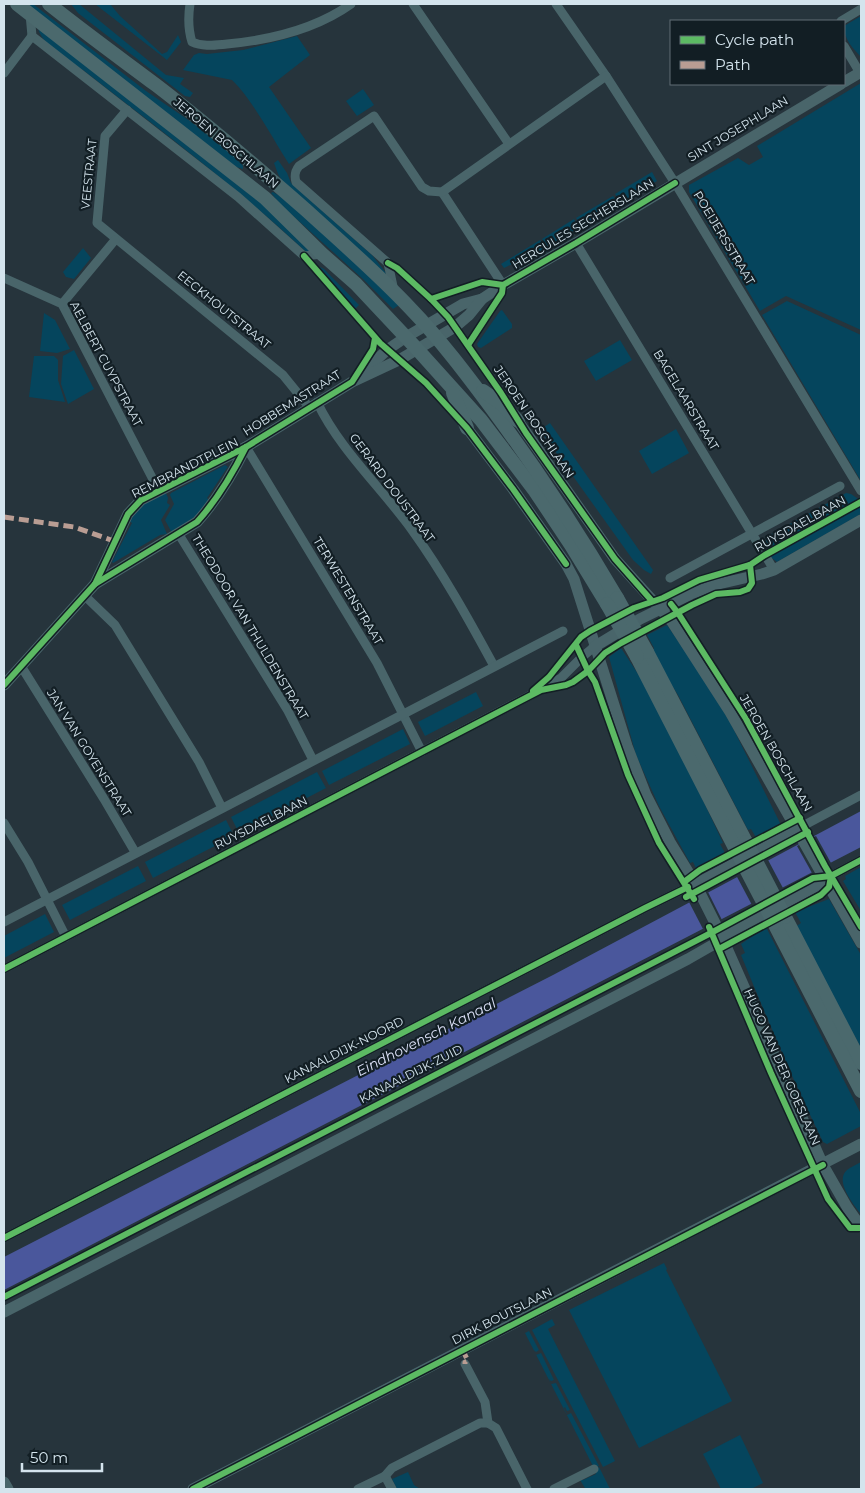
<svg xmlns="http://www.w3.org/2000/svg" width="865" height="1493" font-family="Montserrat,sans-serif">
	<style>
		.green { fill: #05455d }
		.water { fill: #4a579c }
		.pier { fill: #26343c }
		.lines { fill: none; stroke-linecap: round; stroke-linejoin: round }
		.minor { stroke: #49656a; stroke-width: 9 }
		.tertiary { stroke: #49656a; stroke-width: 11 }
		.primary { stroke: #4b696d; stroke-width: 14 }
		.primary-bridge { stroke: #4b696d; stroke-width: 14 }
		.quiet { stroke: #b99d93; stroke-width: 5; stroke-dasharray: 10 5; stroke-linecap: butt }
		.cycleway-casing { stroke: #121e24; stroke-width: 9 }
		.cycleway { stroke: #5cba63; stroke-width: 6 }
		.labels { text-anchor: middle; stroke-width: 4.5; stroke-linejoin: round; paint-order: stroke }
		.street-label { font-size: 12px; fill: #d4e4ed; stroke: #121e24 }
		.water-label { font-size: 14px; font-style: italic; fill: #dde2f8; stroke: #121e24 }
	</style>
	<rect width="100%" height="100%" fill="#26343c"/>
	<!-- green -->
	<g class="green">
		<polygon points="26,4 33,4 146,91 206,132 237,157 243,166 243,169 236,167"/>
		<polygon points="71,4 79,4 166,75 184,78 180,84 193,93 190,97 185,96 78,13"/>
		<polygon points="95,4 110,4 120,16 162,54 167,52 178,35 181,42 167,60"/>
		<path d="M861,16V57C853,48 844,40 844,26Z"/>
		<path d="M38,28L255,197L312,250L306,252C236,187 159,129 83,70H77C65,59 41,43 38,28Z"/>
		<path d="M297,36L310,55L269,87L311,148L289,164C273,139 252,99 232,80L183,70L194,55L199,53L207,54L243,50Z"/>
		<polygon points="861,83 861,330 786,296 760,311 689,192 689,185 738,158 749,165 763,157 757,146"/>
		<polygon points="363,89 374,105 357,116 346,101"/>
		<polygon points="278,160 287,173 291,183 372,255 386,273 385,275 283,182 278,174 274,163"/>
		<polygon points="652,172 657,181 621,203 615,194"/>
		<polygon points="273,192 285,199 348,254 399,305 393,309 363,279 281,205 271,193"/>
		<polygon points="613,196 619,204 582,227 576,218"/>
		<polygon points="574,219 579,228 547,246 542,239"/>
		<polygon points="540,240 547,252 530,255 504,268 501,264"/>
		<polygon points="83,248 91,258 74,279 66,277 63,272"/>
		<polygon points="320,267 324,269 359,305 354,310 318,271"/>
		<polygon points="787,301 861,335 861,481 762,315"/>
		<polygon points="502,310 512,324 512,328 481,348 478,347 477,344 500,311"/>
		<polygon points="44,313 55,320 70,349 57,353 40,351"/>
		<polygon points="620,340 632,360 596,381 584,361"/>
		<polygon points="74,350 94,389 68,404 61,384 63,356"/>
		<polygon points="34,356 54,356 58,360 58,380 65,402 29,397"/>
		<polygon points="550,423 653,570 651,574 644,570 633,560 540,430"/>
		<polygon points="676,429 689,453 652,474 639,451"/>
		<polygon points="225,465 228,467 227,468 207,498 210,501 203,511 172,533 165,520 174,504 170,495 171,493"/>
		<polygon points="165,491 168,498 167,503 170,505 161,520 167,534 160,535 113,563 112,562 132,523 128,520 134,510"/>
		<polygon points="846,493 851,494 861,501 861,514 777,562 769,556 766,540 768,536"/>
		<polygon points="667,625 705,680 730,722 781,825 757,839 751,829 748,830 678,695 651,653 654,648 647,635"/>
		<polygon points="621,648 646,686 680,751 723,843 720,844 725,853 696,868 693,862 690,863 659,806 636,755 609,657"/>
		<polygon points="476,692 483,706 425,736 418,722"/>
		<polygon points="403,729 410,744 329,785 322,771"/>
		<polygon points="317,772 326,788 239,833 231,817"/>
		<polygon points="226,820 234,836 153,878 145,862"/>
		<polygon points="138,866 146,881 70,920 62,905"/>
		<polygon points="861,867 861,911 843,881 846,879 845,876"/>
		<polygon points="829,899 861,955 861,1048 795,927 801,923 795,912"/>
		<polygon points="45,914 54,932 4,958 4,936"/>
		<path d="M766,927L861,1114V1126L827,1144L823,1142C793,1081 767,1018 741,955L745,953L741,944Z"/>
		<path d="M861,1162V1214C854,1205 834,1181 847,1170C851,1167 857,1164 861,1162Z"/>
		<polygon points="664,1263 667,1269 666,1270 732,1401 639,1448 569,1310"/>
		<polygon points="552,1319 555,1325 548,1329 615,1461 603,1467 532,1330"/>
		<polygon points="529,1331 539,1350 536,1352 534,1350 536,1355 541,1353 554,1380 551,1381 549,1379 551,1384 556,1383 570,1410 567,1411 565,1407 564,1408 567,1415 571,1413 599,1466 594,1468 525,1333"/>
		<polygon points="740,1435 763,1483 751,1489 721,1489 703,1454"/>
		<polygon points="599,1467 610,1489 585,1488 580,1480 583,1480 596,1474 594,1470"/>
		<polygon points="408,1472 414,1485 420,1489 397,1489 392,1479"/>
	</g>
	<!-- water -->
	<polygon class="water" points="861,811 861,847 4,1290 4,1257 553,975"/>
	<!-- pier -->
	<g class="pier">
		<polygon points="816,836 831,863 812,873 797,846"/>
		<polygon points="767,858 784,890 753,907 736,875"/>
		<polygon points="708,892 722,920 703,929 689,902"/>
	</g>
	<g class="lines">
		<!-- minor -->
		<g class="minor">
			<path d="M190,4C188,17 188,29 192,42C203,47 215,45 227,44C270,40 316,29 351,4"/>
			<polyline points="413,4 509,144"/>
			<polyline points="556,4 606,76 675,183 861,491"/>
			<polyline points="30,14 32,36 238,197 304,256 322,254"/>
			<polyline points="841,21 861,9"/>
			<polyline points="844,46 860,73"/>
			<polyline points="4,73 32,36"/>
			<polyline points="127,110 105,136 97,223 283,375 309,407"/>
			<polyline points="442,192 503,285"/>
			<polyline points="576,243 774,570"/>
			<polyline points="4,278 62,304 159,491"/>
			<path d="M394,291L388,263L296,182C294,175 295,171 299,166L374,116L422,187L429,191L442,192L606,76"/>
			<polyline points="62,304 115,240"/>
			<path d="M317,402C340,450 381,487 412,530C443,573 469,620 494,666"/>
			<polyline points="246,447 377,663 422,752"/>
			<polyline points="178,533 288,711 313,760"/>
			<polyline points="670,578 840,486"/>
			<polyline points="85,596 115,625 199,762 222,808"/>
			<polyline points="21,666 104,799 135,852"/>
			<polyline points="4,823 28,862 66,937"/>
			<polyline points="826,881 831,876 861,860"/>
			<polyline points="4,922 563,631"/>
			<polyline points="4,969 529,696 561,678 582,657 594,647"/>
			<polyline points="4,1238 645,908 688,887 861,795"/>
			<polyline points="465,1364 485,1402 488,1423 496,1428 527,1489"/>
			<polyline points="385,1476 392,1489"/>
			<polyline points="358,1489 385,1476 392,1468 480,1423 488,1423"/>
			<polyline points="554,1489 594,1469"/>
		</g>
		<!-- tertiary -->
		<g class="tertiary">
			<polyline points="844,82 861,72"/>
			<polyline points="361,374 387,350 406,337 463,304 482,299"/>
			<polyline points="518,421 615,559 672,622 730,712 861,943"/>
			<polyline points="467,428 513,489 566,564 574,579 627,746 646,795 670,842 695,883 722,937 823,1165 847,1207 861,1227"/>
			<path d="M95,584L197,522C217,500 233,473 246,447"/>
			<polyline points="594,647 640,619 691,594 714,585 762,574 774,570 861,520"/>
			<polyline points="4,685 95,584 128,514 141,500 246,447 352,382 399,360 455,327 469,315 482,299 503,285 576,243 841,84"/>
			<polyline points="4,1312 688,959 716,943 733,931 826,881"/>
			<polyline points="4,1482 8,1489"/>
			<polyline points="193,1489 861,1144"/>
		</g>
		<!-- primary -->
		<g class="primary">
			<polyline points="17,4 265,198 322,254 356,284 417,349 481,420 535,491 571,545 607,604"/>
			<path d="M49,4C84,32 120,58 156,85C207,124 257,167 306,210C341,242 377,273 409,307C440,339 467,375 493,410C538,471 579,533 617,598"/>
			<polyline points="483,391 502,404 518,421"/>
			<polyline points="453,393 467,428"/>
			<polyline points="647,652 746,842"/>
			<polyline points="637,657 735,848"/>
			<polyline points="785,917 861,1063"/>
			<polyline points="774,923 861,1091"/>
		</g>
		<!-- primary-bridge -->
		<g class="primary-bridge">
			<polyline points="617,598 647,652"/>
			<polyline points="607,604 637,657"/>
			<polyline points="746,842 785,917"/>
			<polyline points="735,848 774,923"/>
		</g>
		<!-- quiet -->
		<g class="quiet">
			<polyline points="4,517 74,527 114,541"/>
			<polyline points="462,1349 468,1361 465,1362 465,1364"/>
		</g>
		<!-- cycleway casing -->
		<g class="cycleway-casing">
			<g id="cycleway">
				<polyline points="304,256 380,343 426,383 467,428 513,489 566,564"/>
				<polyline points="388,263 397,268 431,299 448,317 501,393 526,433 615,559 652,601"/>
				<polyline points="431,299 482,282 503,285 576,243 675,183"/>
				<polyline points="468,345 502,293 503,285"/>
				<path d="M95,584L197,522C217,500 233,473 246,447"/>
				<polyline points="671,604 678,613 746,719 825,866 861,927"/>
				<polyline points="576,645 588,671 595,682 628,775 659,843 694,899"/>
				<polyline points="4,685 95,584 128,514 141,500 246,447 352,382 373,349 375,338"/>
				<polyline points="533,691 549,677 581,637 590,631 634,608 663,598 699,580 750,565 765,555 861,502"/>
				<polyline points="684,882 700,870 800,818"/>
				<polyline points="686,897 808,832"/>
				<polyline points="709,927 771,1073 828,1199 850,1228 861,1228"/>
				<polyline points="719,949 821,895 829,887 831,876"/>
				<polyline points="4,969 541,690 566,685 573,682 588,671 605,653 621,643 692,605 716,594 740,592 748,589 752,583 750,565"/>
				<polyline points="4,1238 645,908 688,887"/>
				<polyline points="4,1297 709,934 813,878 831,876 861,860"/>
				<polyline points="193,1489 823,1165"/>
			</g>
		</g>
		<!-- cycleway -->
		<use href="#cycleway" class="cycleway"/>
	</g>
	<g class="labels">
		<!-- street labels -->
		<g class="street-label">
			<text transform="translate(738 129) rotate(-31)" y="4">SINT JOSEPHLAAN</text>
			<text transform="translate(226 143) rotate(40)" y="4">JEROEN BOSCHLAAN</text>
			<text transform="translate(89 174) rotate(-84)" y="4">VEESTRAAT</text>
			<text transform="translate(583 224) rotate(-31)" y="4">HERCULES SEGHERSLAAN</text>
			<text transform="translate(724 238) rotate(59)" y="4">POEIJERSSTRAAT</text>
			<text transform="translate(224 310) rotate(39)" y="4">EECKHOUTSTRAAT</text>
			<text transform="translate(106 364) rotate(62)" y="4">AELBERT CUYPSTRAAT</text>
			<text transform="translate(686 400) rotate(59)" y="4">BAGELAARSTRAAT</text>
			<text transform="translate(292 403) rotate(-32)" y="4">HOBBEMASTRAAT</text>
			<text transform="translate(534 422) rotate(56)" y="4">JEROEN BOSCHLAAN</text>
			<text transform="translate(185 468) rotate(-27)" y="4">REMBRANDTPLEIN</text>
			<text transform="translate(392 488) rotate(53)" y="4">GERARD DOUSTRAAT</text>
			<text transform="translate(800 524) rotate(-29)" y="4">RUYSDAELBAAN</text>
			<text transform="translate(348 591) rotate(59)" y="4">TERWESTENSTRAAT</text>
			<text transform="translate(250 627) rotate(59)" y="4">THEODOOR VAN THULDENSTRAAT</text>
			<text transform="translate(89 753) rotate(58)" y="4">JAN VAN GOYENSTRAAT</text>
			<text transform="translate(776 753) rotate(60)" y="4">JEROEN BOSCHLAAN</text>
			<text transform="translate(261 823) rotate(-27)" y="4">RUYSDAELBAAN</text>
			<text transform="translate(344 1050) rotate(-27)" y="4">KANAALDIJK-NOORD</text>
			<text transform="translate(782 1067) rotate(66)" y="4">HUGO VAN DER GOESLAAN</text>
			<text transform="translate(411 1074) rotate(-27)" y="4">KANAALDIJK-ZUID</text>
			<text transform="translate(502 1316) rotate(-27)" y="4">DIRK BOUTSLAAN</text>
		</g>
		<!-- water labels -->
		<g class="water-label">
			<text transform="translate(426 1037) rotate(-27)" y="5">Eindhovensch Kanaal</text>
		</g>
	</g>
	<!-- border -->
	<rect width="865" height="1493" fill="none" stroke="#d4e4ed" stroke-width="10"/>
	<!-- legend -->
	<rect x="670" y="20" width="175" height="65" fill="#121e24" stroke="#606d74"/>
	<rect x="680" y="36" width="25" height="8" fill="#5cba63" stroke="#606d74"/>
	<text x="715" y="45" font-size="15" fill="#d4e4ed">Cycle path</text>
	<rect x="680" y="61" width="25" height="8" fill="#b99d93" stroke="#606d74"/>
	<text x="715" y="70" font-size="15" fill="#d4e4ed">Path</text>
	<!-- scale -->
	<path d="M22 1463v8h80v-8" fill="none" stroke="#d4e4ed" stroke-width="2.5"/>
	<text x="30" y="1463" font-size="15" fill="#d4e4ed" stroke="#121e24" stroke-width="4" paint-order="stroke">50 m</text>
</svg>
